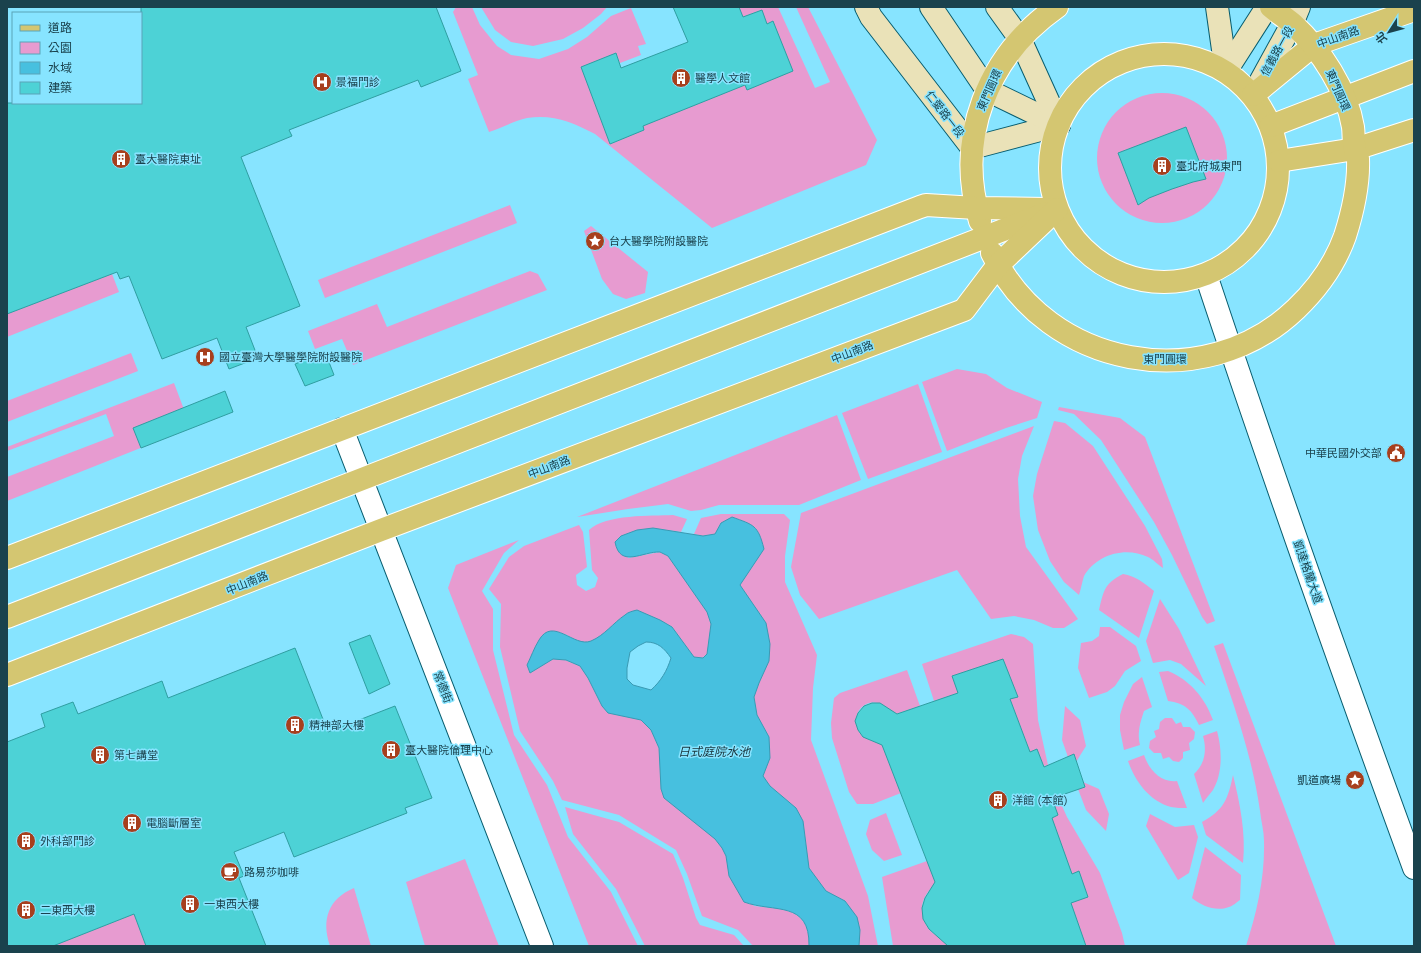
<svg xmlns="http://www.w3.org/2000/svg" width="1421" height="953" font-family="'Work Sans','Noto Sans TC',sans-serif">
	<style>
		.green { fill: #e79bd0 }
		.water { fill: #47c0df; stroke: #3a9ab3; fill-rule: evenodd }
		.building { fill: #4dd2d6; stroke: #2f9ea1 }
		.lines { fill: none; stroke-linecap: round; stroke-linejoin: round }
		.minor-casing { stroke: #075c6e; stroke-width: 24 }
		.tertiary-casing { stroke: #075c6e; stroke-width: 24 }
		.secondary-casing { stroke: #075c6e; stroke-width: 24 }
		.primary-casing { stroke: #fff; stroke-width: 24 }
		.minor { stroke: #fff; stroke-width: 22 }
		.tertiary { stroke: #fff; stroke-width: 22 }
		.secondary { stroke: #eae2b8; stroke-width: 22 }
		.primary { stroke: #d4c671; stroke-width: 22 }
		.labels { text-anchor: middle; stroke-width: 3; stroke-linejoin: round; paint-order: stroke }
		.street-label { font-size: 11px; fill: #1a424d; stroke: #87e4ff }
		.poi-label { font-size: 11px; fill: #1a424d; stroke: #87e4ff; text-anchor: start }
		.water-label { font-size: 12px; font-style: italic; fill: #173139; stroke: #87e4ff }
	</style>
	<rect width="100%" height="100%" fill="#87e4ff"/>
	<!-- green -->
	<g class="green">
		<path d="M456,7H472L480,25L497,46L511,55L539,59L568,49L587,37L611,16L631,8L646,44L638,46L641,55L620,63L616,53L581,67L611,144L644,130L643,126L745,85L747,90L793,71L773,21L767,24L761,10L743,17L739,7H778L815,88L830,82L796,7H808L877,140L866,165L712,228L595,134C572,122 553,114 527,118C514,121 501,128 489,132L468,79L478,75L453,12Z"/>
		<polygon points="481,7 607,7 601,14 583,28 563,39 533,46 511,42 495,30"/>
		<circle cx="1162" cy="158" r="65"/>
		<polygon points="510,205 517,223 325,298 318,280"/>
		<polygon points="591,226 648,272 645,293 626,299 613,294 602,279 584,231"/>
		<polygon points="530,271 538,274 547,290 353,365 342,339 315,349 308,331 377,304 387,327"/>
		<polygon points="112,274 119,292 7,337 7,314"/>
		<polygon points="131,353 138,371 7,422 7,401"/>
		<polygon points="957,369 986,374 1007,388 1042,402 1037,418 1006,428 947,451 922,382"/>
		<polygon points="174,383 191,428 7,501 7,477 114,436 106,414 7,451 7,447"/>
		<polygon points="918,384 942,452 868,479 842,413"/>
		<polygon points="1059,407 1120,418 1145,437 1215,621 1207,624 1202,617 1172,555 1154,522 1101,440 1074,414 1058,410"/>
		<polygon points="837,415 861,480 799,505 719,505 701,510 691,511 668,504 628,509 577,517"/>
		<path d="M1054,421L1065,423L1093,446L1145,526L1162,559L1163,568C1158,565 1153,559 1148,557C1125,546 1096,555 1084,576C1082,582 1081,589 1079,595L1064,582L1050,561L1038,530L1033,496L1037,474Z"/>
		<polygon points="1034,426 1022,456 1018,479 1020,516 1026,547 1078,619 1064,628 1053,628 1034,620 1014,616 991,619 957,570 819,619 800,595 791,567 801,513"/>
		<polygon points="721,514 784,514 790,520 785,556 785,582 817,655 813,688 811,740 868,896 878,946 859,946 860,930 845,901 826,891 809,868 803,821 796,808 770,786 763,776 770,758 769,737 757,715 754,697 759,683 766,623 740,585 764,549 721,523 715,534 703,536 694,534 701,518"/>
		<path d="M673,515L687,519L681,532C654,528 646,526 621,536L628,558L660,552L668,556L707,612L711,624L707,654L702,658L694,657L672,627L660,620L626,614C617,622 601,641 589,642C581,644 572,638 565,634L530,673L553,659L565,660L580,666L588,678L602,706L608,713L641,720L651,730L659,749L661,789L715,839L722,848L726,856L729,876L754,906C783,909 810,908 809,946H753L738,930L702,916L687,874L676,850L619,815L562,800L553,781L520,731L500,647L501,604L489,589L509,557L524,546L579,525L583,532L587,567L576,575L577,585L586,591L595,587L598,578L592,570L589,530C606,514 651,516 673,515Z"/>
		<polygon points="519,540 504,553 482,591 493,609 493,650 514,735 547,785 568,837 611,892 638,946 589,946 448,588 456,565"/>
		<path d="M1123,574C1136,576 1144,583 1154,591L1139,638L1099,610C1104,590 1104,584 1123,574Z"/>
		<polygon points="1160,599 1179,629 1206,686 1181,664 1170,660 1153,663 1146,641"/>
		<polygon points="1100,627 1110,627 1136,646 1141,661 1125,671 1115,686 1107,692 1089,698 1078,668 1081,643 1092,641 1099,636"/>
		<polygon points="1011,634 1024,637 1033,644 1038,720 1048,765 1044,766 1037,750 1030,752 1010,699 1017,697 1003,659 952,676 958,693 934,701 922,664"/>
		<path d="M1223,643L1336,946H1246C1257,912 1265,877 1264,841C1264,831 1261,821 1260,811C1252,754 1232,700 1214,646Z"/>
		<path d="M907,670L920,706L893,715C875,687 842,711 863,737L880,740L901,793L873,804H857L849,792L832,738L831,723L834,698L840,693Z"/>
		<path d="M1168,671C1190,680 1205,698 1213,720L1199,725C1192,710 1185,703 1168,701L1159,672Z"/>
		<path d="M1142,677L1152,707L1144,711C1140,723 1137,733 1140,745L1124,750L1120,730V715L1124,702L1133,684Z"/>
		<polygon points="1065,706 1080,720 1086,746 1076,762 1068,757 1062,740"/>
		<polygon points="1165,718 1172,718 1176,724 1181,722 1183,727 1190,727 1195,732 1194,739 1189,743 1190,750 1183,752 1183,758 1179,762 1173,761 1169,757 1163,759 1161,753 1154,753 1149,748 1150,741 1156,737 1154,731 1159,729 1160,722"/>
		<path d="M1217,731C1222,749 1223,773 1213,790C1210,794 1206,798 1203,803L1194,774C1205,764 1207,750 1203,736Z"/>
		<path d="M1144,755C1149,770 1161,783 1177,781L1187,808C1182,808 1176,808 1171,807C1149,801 1135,781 1128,761Z"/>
		<path d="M1233,775C1240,804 1246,833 1243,863L1206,835L1202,822C1224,810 1228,799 1233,775Z"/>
		<polygon points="1083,782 1099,789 1109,814 1106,831 1086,810 1078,789 1085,787"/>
		<polygon points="1056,797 1058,797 1067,817 1100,873 1122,933 1125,946 1086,946 1071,903 1087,897 1072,874 1052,818 1058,815 1054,804 1058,802"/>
		<polygon points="565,807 619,822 673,854 683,878 696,918 700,925 734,935 744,946 645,946 616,889 573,834"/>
		<polygon points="886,813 902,855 884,861 872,850 866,834 870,820"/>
		<polygon points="1150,814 1175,827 1194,825 1198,837 1189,873 1178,880 1146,826"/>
		<path d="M1205,847L1241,875L1240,900C1237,902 1233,906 1229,907C1216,912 1202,906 1192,898Z"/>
		<polygon points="465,859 499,946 425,946 406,882"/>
		<path d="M927,861L936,884C928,890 921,900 922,911C925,943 957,942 981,946H893L882,877Z"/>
		<path d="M354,888L371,946H330C321,920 328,899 354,888Z"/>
		<polygon points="134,914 146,946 59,946 58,944"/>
	</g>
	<!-- water -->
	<path class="water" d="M732,517C754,525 758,525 764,549L740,585L766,623L770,644L769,661L759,683L754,697L757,715L769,737L770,758L763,776L770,786L796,808L803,821L809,868L826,891L845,901L857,917L860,930L859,946H809C810,900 774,913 744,902L729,876L726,856L722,848L715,839L664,798L661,789L659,748L651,730L641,720L608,713L602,706L588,678L580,666L566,660L553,659L530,673L527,665C531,657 534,648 539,640C553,616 574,648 591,641C605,635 613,623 625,615C628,612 633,611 637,610L660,620L672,627L694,657L703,658L707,654L711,624L707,612L668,556C666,555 662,553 660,552C643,551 620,569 615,542L621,536L637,530L653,528L703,536L715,534L721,523ZM646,642C658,642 664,648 671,658C667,671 661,681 651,690L633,685L627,679V668L630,652L638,646Z"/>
	<!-- building -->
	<g class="building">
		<polygon points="141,7 436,7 461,71 421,87 418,80 335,112 289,130 292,136 241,157 300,306 246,327 258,358 229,369 217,338 162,359 129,276 120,279 117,272 7,314 7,103 141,103"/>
		<polygon points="673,7 739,7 743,17 762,10 767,24 773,21 793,71 747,90 745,85 643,126 644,130 610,144 581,67 616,53 621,68 688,42"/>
		<polygon points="1186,127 1206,179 1193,182 1172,189 1149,198 1138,205 1118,153"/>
		<polygon points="325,352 334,375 305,386 295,364"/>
		<polygon points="225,391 233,412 141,448 133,428"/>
		<polygon points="370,635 390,684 369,694 349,643"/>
		<polygon points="295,648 328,732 395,706 432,798 405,808 407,813 294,857 284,832 234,852 244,876 239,878 266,946 146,946 134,914 53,946 7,946 7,742 45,727 41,714 73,702 78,714 162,681 168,698"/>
		<polygon points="1003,659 1018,697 1010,699 1030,752 1037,749 1044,767 1074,754 1085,787 1056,797 1058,802 1054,804 1058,815 1052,818 1072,874 1079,871 1088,897 1071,903 1086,946 948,946 929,929 923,919 922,908 925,898 935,882 882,745 863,737 858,730 855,721 858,713 864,706 872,703 880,703 897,714 958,693 952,676"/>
	</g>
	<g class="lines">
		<!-- minor casing -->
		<g class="minor-casing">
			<polyline id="minor" points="342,429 542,946"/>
		</g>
		<!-- tertiary casing -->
		<g class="tertiary-casing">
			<path id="tertiary" d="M1206,275C1272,474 1342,671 1414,868"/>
		</g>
		<!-- secondary casing -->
		<g class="secondary-casing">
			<g id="secondary">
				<polyline points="866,7 871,17 972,148 1059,125"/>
				<polyline points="931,7 987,90 1059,125"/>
				<polyline points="997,7 1020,39 1059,125"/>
				<polyline points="1217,7 1226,71"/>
				<polyline points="1226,71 1267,7"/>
				<polyline points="1253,95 1292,24 1299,7"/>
			</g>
		</g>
		<!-- primary casing -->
		<g class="primary-casing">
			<g id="primary">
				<circle cx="1164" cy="168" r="114"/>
				<polyline points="1253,95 1314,45 1414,10"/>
				<polyline points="1271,126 1414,71"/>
				<polyline points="1279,161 1355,149 1414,130"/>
				<path d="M980,221C955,138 987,56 1057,7"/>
				<path d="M992,253C1047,368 1204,397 1296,309C1318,288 1335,264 1345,236C1353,211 1359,185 1358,159C1357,155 1355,152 1355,149C1353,142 1354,134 1353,127C1347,90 1321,50 1293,24C1286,18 1278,13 1271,7"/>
				<polyline points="7,558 920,207 926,205 976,208 1046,209"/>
				<polyline points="7,617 1047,213"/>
				<polyline points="7,675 381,530 964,310 998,265 1057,209"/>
			</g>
		</g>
		<!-- minor -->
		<use href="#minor" class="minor"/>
		<!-- tertiary -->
		<use href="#tertiary" class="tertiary"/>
		<!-- secondary -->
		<use href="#secondary" class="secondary"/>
		<!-- primary -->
		<use href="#primary" class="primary"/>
	</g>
	<!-- icons -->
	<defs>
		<g id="building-disc" transform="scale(1)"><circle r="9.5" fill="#a73f1d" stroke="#87e4ff"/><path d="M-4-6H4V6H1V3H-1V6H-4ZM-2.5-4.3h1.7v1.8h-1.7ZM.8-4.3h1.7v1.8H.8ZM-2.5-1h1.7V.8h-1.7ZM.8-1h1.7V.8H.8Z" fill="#fff"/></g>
		<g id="hospital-disc" transform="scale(1)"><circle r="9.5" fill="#a73f1d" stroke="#87e4ff"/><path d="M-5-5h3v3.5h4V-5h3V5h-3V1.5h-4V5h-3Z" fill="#fff"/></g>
		<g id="sight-disc" transform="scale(1)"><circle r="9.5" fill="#a73f1d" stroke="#87e4ff"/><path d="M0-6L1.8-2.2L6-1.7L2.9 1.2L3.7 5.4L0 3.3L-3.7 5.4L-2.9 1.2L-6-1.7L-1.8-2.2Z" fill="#fff"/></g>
		<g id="civic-disc" transform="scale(1)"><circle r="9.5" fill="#a73f1d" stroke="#87e4ff"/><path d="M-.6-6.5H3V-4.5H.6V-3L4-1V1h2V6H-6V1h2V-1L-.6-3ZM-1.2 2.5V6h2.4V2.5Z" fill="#fff"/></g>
		<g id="cafe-disc" transform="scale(1)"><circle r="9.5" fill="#a73f1d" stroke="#87e4ff"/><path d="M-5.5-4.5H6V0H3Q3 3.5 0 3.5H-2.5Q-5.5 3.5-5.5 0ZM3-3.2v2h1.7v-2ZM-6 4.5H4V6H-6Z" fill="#fff"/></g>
	</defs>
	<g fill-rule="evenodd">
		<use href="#building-disc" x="681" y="78"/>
		<use href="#hospital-disc" x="322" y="82"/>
		<use href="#building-disc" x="121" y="159"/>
		<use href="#building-disc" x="1162" y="166"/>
		<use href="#sight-disc" x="595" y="241"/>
		<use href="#hospital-disc" x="205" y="357"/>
		<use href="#civic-disc" x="1396" y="453"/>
		<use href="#building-disc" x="295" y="725"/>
		<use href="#building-disc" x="391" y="750"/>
		<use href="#building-disc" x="100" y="755"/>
		<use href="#sight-disc" x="1355" y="780"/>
		<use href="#building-disc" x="998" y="800"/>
		<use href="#building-disc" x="132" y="823"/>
		<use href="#building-disc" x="26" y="841"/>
		<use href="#cafe-disc" x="230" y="872"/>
		<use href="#building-disc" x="190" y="904"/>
		<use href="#building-disc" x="26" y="910"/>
	</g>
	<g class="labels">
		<!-- street labels -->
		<g class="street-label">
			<text transform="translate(1338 37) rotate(-20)" y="4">中山南路</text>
			<text transform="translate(1277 51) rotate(-61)" y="4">信義路一段</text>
			<text transform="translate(989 90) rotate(-66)" y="4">東門圓環</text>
			<text transform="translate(1338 90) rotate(66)" y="4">東門圓環</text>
			<text transform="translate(945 114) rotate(52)" y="4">仁愛路一段</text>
			<text transform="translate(852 352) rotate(-21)" y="4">中山南路</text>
			<text x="1165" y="363">東門圓環</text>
			<text transform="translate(549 467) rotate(-21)" y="4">中山南路</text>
			<text transform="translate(1308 572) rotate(71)" y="4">凱達格蘭大道</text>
			<text transform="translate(247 583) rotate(-22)" y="4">中山南路</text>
			<text transform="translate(443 687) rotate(69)" y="4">常德街</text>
		</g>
		<!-- poi labels -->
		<g class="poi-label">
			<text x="695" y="82">醫學人文館</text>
			<text x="336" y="86">景福門診</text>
			<text x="135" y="163">臺大醫院東址</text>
			<text x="1176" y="170">臺北府城東門</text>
			<text x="609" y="245">台大醫學院附設醫院</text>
			<text x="219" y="361">國立臺灣大學醫學院附設醫院</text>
			<text x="1382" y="457" text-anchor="end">中華民國外交部</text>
			<text x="309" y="729">精神部大樓</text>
			<text x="405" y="754">臺大醫院倫理中心</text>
			<text x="114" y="759">第七講堂</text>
			<text x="1341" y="784" text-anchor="end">凱道廣場</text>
			<text x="1012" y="804">洋館 (本館)</text>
			<text x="146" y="827">電腦斷層室</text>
			<text x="40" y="845">外科部門診</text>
			<text x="244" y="876">路易莎咖啡</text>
			<text x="204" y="908">一東西大樓</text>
			<text x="40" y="914">二東西大樓</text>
		</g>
		<!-- water labels -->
		<g class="water-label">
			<text x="714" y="756">日式庭院水池</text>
		</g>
	</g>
	<!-- border -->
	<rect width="1421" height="953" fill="none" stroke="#1a424d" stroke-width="16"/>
	<!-- legend -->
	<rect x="12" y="12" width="130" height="92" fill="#87e4ff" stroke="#5ba3b8"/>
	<rect x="20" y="25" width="20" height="6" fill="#d4c671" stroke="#5ba3b8"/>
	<text x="48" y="32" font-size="12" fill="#1a424d">道路</text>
	<rect x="20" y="42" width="20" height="12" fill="#e79bd0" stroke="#5ba3b8"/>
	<text x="48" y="52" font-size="12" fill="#1a424d">公園</text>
	<rect x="20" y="62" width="20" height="12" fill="#47c0df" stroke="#5ba3b8"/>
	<text x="48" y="72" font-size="12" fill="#1a424d">水域</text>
	<rect x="20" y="82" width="20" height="12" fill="#4dd2d6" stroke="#5ba3b8"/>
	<text x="48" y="92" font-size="12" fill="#1a424d">建築</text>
	<!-- north arrow -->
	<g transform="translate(1389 32) rotate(234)" stroke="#87e4ff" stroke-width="3" paint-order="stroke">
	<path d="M0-3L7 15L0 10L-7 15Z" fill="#1a424d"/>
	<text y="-6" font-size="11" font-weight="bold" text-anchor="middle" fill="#1a424d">北</text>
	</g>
</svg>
